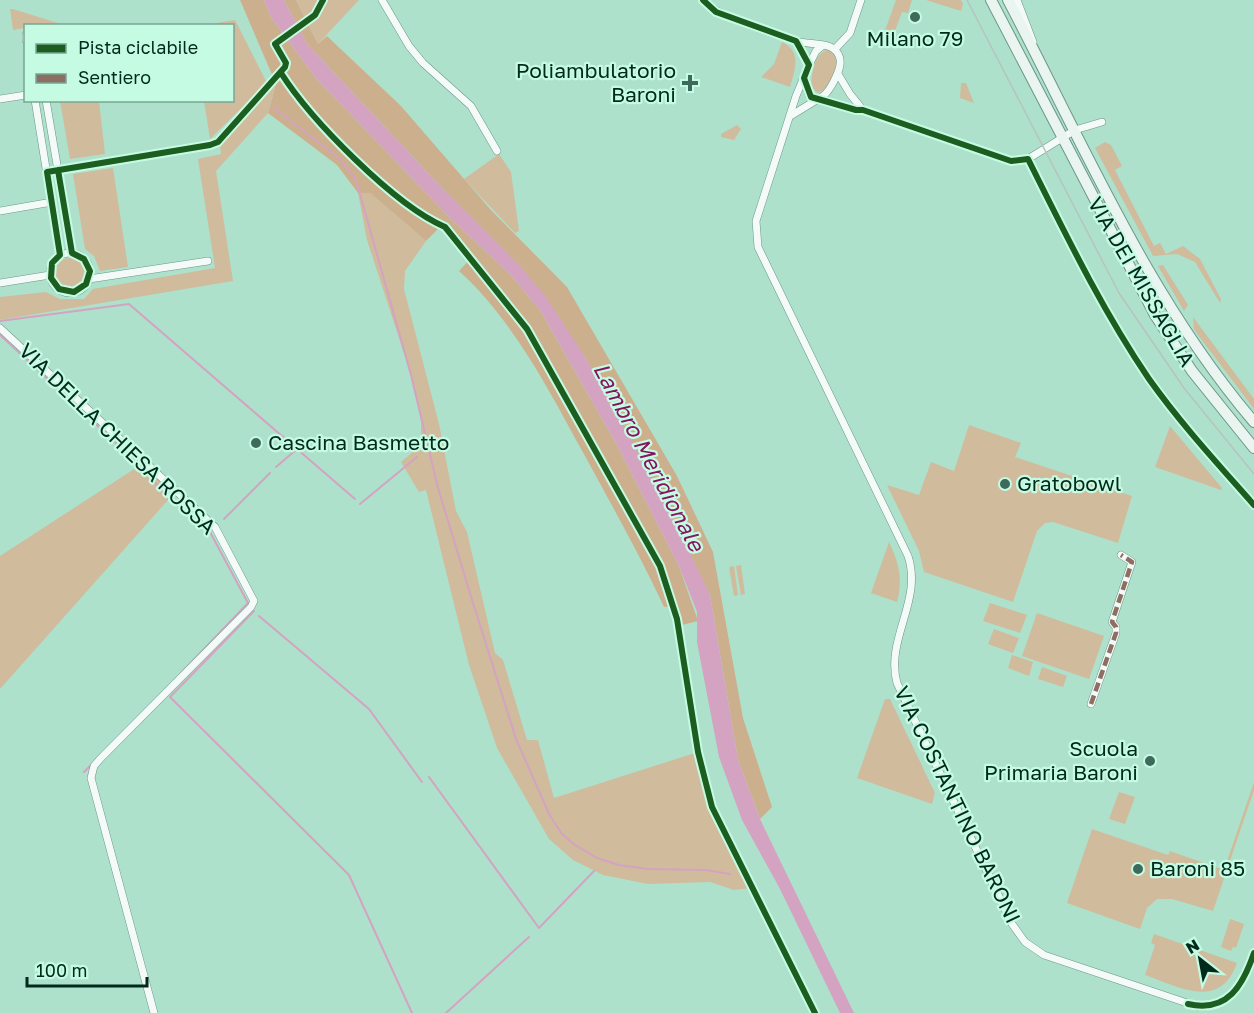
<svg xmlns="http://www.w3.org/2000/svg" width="1254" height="1013" font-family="'Golos Text',sans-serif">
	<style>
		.green { fill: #d0bb9d }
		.forest { fill: #ccb08e }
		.water { fill: #d4a3c1 }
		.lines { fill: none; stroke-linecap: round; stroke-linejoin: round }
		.stream { stroke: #d4a3c1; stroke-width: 2 }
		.minor-casing { stroke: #6c9788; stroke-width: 8 }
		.secondary-casing { stroke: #6c9788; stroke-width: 12 }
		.minor { stroke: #f3faf7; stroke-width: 7 }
		.secondary { stroke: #eaf5f1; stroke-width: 10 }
		.tram { stroke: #b6c4be; stroke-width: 1.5 }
		.quiet { stroke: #8d6e63; stroke-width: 4.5; stroke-dasharray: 9 4.5; stroke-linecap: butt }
		.cycleway-casing { stroke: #c6fbe3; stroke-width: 10 }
		.cycleway { stroke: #1b5e20; stroke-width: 6 }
		.poi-dot { fill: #3d6a5a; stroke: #c6fbe3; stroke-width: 2 }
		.labels { text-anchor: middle; stroke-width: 4.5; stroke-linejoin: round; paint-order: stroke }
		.poi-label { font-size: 21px; fill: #002a1c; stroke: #c6fbe3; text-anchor: start }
		.street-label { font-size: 21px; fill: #002a1c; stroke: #c6fbe3 }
		.water-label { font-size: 22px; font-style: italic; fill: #83165f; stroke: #c6fbe3 }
	</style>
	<rect width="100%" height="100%" fill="#aee1cc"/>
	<!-- green -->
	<g class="green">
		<polygon points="296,0 359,0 318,44"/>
		<polygon points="896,0 912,0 908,13 902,12 893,36 882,39"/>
		<polygon points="926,0 961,0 963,4 961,11"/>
		<polygon points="10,9 13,9 64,25 26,26 25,28 13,30"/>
		<polygon points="235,20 267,83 210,139 204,101 232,100 232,26 205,25"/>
		<path d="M782,42C802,51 795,70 790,87L761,77L774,64Z"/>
		<path d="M829,49L837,57L834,75L824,90L817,93L811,86C812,72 814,53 829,49Z"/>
		<polygon points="276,83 268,113 216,171 233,281 0,320 0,297 46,292 60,299 84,299 93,289 215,268 198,159 221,154 220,143"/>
		<polygon points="961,83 966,83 974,103 960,98"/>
		<polygon points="60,101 99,101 105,154 70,159"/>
		<polygon points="737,125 741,129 734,140 721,137 721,134"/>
		<polygon points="1105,142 1111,145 1122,166 1115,170 1154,246 1160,243 1166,254 1183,246 1200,259 1221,299 1220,303 1195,262 1177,254 1153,256 1095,148"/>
		<polygon points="499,154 511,172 519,231 515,233 464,179"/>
		<polygon points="113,168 128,267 100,271 94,256 85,249 73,174"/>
		<polygon points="358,193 370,193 426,241 405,271 404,289 439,424 456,511 467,532 495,653 503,660 527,740 538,740 554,798 698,752 712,807 751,888 734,890 710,882 648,884 603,875 573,860 549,839 497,748 469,665 426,490 419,492 401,462 421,445 421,418 411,375 367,240"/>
		<circle cx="70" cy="273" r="15"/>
		<polygon points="1163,265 1188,305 1184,311 1158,266"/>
		<polygon points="1193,317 1254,399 1254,409 1201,339 1194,329"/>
		<polygon points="969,425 1021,443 1015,457 1132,496 1118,543 1053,522 1045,523 1037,531 1013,602 924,572 919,551 887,485 919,495 931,462 954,471"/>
		<polygon points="1170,426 1222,488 1221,490 1155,467"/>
		<polygon points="145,462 176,491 0,689 0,556"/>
		<path d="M889,542C899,563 903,579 897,602L871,593Z"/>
		<polygon points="741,565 745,594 741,595 736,566"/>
		<polygon points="734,566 738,595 734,596 729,567"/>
		<polygon points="990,603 1027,615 1020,633 983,621"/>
		<polygon points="1037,613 1104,636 1089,679 1022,656"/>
		<polygon points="994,629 1019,638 1013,653 988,644"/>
		<polygon points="1012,655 1033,662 1029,676 1008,668"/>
		<polygon points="1042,667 1067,676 1063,687 1038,679"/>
		<polygon points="885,699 890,699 935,793 932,804 857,778"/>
		<polygon points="1254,782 1254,790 1213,911 1172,899 1157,899 1147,908 1140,929 1067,903 1092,829 1168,855 1170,851 1224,870"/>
		<polygon points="1119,792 1135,797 1125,824 1109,819"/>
		<polygon points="1230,919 1244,924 1236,948 1233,947 1231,951 1221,947"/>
		<path d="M1154,934L1237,963C1220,1011 1179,987 1145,975L1155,945L1151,943Z"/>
	</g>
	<!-- forest -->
	<g class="forest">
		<path d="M240,0H264L271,17L315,77L449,217L509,273L540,310L617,445L679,566L698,621L682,625L673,606L664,607C640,555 612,506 585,456C549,391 515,322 459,271L473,256L444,223L426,241L370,193H358L337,165L268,113L276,84Z"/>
		<polygon points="284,0 296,0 318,44 327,36 401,106 491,210 567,287 677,476 713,552 743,718 772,807 760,819 738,760 710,595 585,357 443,189 307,44"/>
	</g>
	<!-- water -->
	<polygon class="water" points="264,0 284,0 307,44 443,189 518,264 546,297 585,357 666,503 710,595 738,760 760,819 854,1013 840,1013 780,889 742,820 719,757 697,642 697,612 679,566 617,445 540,310 509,273 449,217 315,77 271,17"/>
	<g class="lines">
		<!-- stream -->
		<g class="stream">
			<polyline points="274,108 340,159 356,180 411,375 438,488 473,603 516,739 550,816 562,834 575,845 597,858 619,865 648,869 706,870 730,874"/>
			<polyline points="0,321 129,304 297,449"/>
			<polyline points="0,335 144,469 165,495"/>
			<polyline points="276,467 297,449 355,499"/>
			<polyline points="171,500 210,532 248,603 181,673"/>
			<polyline points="360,504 417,457"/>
			<polyline points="224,519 270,473"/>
			<polyline points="254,611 170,697 349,875 412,1013"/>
			<polyline points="259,616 369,709 422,782"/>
			<polyline points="84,772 93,763"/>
			<polyline points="429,777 539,928 594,871"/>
			<polyline points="446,1013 529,937"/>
		</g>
		<!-- minor casing -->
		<g class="minor-casing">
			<g id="minor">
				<polyline points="382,0 409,46 423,63 471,106 497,151"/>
				<path d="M703,0C714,15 776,35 796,41C808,45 829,42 836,51C844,60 839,71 834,81C830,89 824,99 815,99L809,95L804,78"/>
				<polyline points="1017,0 1033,42"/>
				<polyline points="26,35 26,40"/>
				<path d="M796,41L809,65L796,96L756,221L758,247L908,556C923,601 885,639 897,683L1012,924L1025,942L1044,955L1199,1007C1232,1006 1245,980 1254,953"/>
				<polyline points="835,49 850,33 861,0"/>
				<polyline points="809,65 816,51 822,46"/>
				<polyline points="838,74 850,94 863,110"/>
				<polyline points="0,99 26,95"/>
				<polyline points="820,99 856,110 863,110 1011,161 1028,159 1075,130 1102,122"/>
				<polyline points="35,100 60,255"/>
				<polyline points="46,100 72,253"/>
				<polyline points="792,115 818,99"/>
				<path d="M1028,159C1065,233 1102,310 1149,379C1181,424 1218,464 1254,505"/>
				<polyline points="47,172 210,145"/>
				<polyline points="0,211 52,202"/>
				<circle cx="70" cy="273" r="20"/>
				<polyline points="89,279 208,261"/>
				<polyline points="0,283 50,275"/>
				<polyline points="0,328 215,527 254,601 251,607 100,759 94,766 91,778 154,1013"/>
				<polyline points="1091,704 1116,633 1116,627 1112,622 1132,562 1121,555"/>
			</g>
		</g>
		<!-- secondary casing -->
		<g class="secondary-casing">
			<g id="secondary">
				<polyline points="991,0 1155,315 1192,371 1254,448"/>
				<path d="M1008,0C1083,143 1148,298 1254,422"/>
			</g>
		</g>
		<!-- minor -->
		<use href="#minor" class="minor"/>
		<!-- secondary -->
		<use href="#secondary" class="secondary"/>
		<!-- tram -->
		<polyline class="tram" points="967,0 1119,293 1184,388 1254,474"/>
		<!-- quiet -->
		<polyline class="quiet" points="1091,704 1116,633 1116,627 1112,622 1132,562 1121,555"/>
		<!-- cycleway casing -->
		<g class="cycleway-casing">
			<g id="cycleway">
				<path d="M703,0L716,12L796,41L809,65L804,78L811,97L856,110H863L1011,161L1028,159C1065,233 1102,310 1149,379C1181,424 1218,464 1254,505"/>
				<path d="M281,73C311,120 394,205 445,227L527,329L660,566L677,619L698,752L712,807L815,1013"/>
				<polyline points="58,170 72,253 84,259 90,271 86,284 74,292 59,289 51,278 52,263 60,255 47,172 210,145 218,142 285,67 286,63 275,44 315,15 323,0"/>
				<path d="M1188,1004C1228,1013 1243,985 1254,953"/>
			</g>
		</g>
		<!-- cycleway -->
		<use href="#cycleway" class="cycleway"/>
	</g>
	<!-- markers -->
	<g class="poi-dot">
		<circle cx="915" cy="17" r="6"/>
		<path d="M687 74h6v6h6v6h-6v6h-6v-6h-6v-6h6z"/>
		<circle cx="256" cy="443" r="6"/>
		<circle cx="1005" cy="484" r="6"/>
		<circle cx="1150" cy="761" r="6"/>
		<circle cx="1138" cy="869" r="6"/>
	</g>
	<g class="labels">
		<!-- poi labels -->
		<g class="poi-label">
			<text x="915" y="46" text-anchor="middle">Milano 79</text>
			<text x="676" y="78" text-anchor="end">Poliambulatorio<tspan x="676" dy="24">Baroni</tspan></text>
			<text x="268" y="450">Cascina Basmetto</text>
			<text x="1017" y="491">Gratobowl</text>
			<text x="1138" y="756" text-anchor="end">Scuola<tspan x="1138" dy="24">Primaria Baroni</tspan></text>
			<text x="1150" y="876">Baroni 85</text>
		</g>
		<!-- street labels -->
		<g class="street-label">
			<text transform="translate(1141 282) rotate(60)" y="7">VIA DEI MISSAGLIA</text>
			<text transform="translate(117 439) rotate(44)" y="7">VIA DELLA CHIESA ROSSA</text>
			<text transform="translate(957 805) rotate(64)" y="7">VIA COSTANTINO BARONI</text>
		</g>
		<!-- water labels -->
		<g class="water-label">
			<text transform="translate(649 457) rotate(62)" y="8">Lambro Meridionale</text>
		</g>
	</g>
	<!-- legend -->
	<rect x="24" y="24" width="210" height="78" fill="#c6fbe3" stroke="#77a793" stroke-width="1.5"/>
	<rect x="36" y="44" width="30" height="9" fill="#1b5e20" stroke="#77a793" stroke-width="1.5"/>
	<text x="78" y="54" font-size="18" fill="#002a1c">Pista ciclabile</text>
	<rect x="36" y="74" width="30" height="9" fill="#8d6e63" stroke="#77a793" stroke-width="1.5"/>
	<text x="78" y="84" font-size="18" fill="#002a1c">Sentiero</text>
	<!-- north arrow -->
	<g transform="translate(1200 959) rotate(329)" stroke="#c6fbe3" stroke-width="4.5" paint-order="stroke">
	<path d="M0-4.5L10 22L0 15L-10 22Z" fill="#002a1c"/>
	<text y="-9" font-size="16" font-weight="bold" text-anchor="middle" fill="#002a1c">N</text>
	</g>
	<!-- scale -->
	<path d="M27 977v9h120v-9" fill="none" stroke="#002a1c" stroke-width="3"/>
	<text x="36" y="977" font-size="18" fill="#002a1c" stroke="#c6fbe3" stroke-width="4.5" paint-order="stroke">100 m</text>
</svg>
